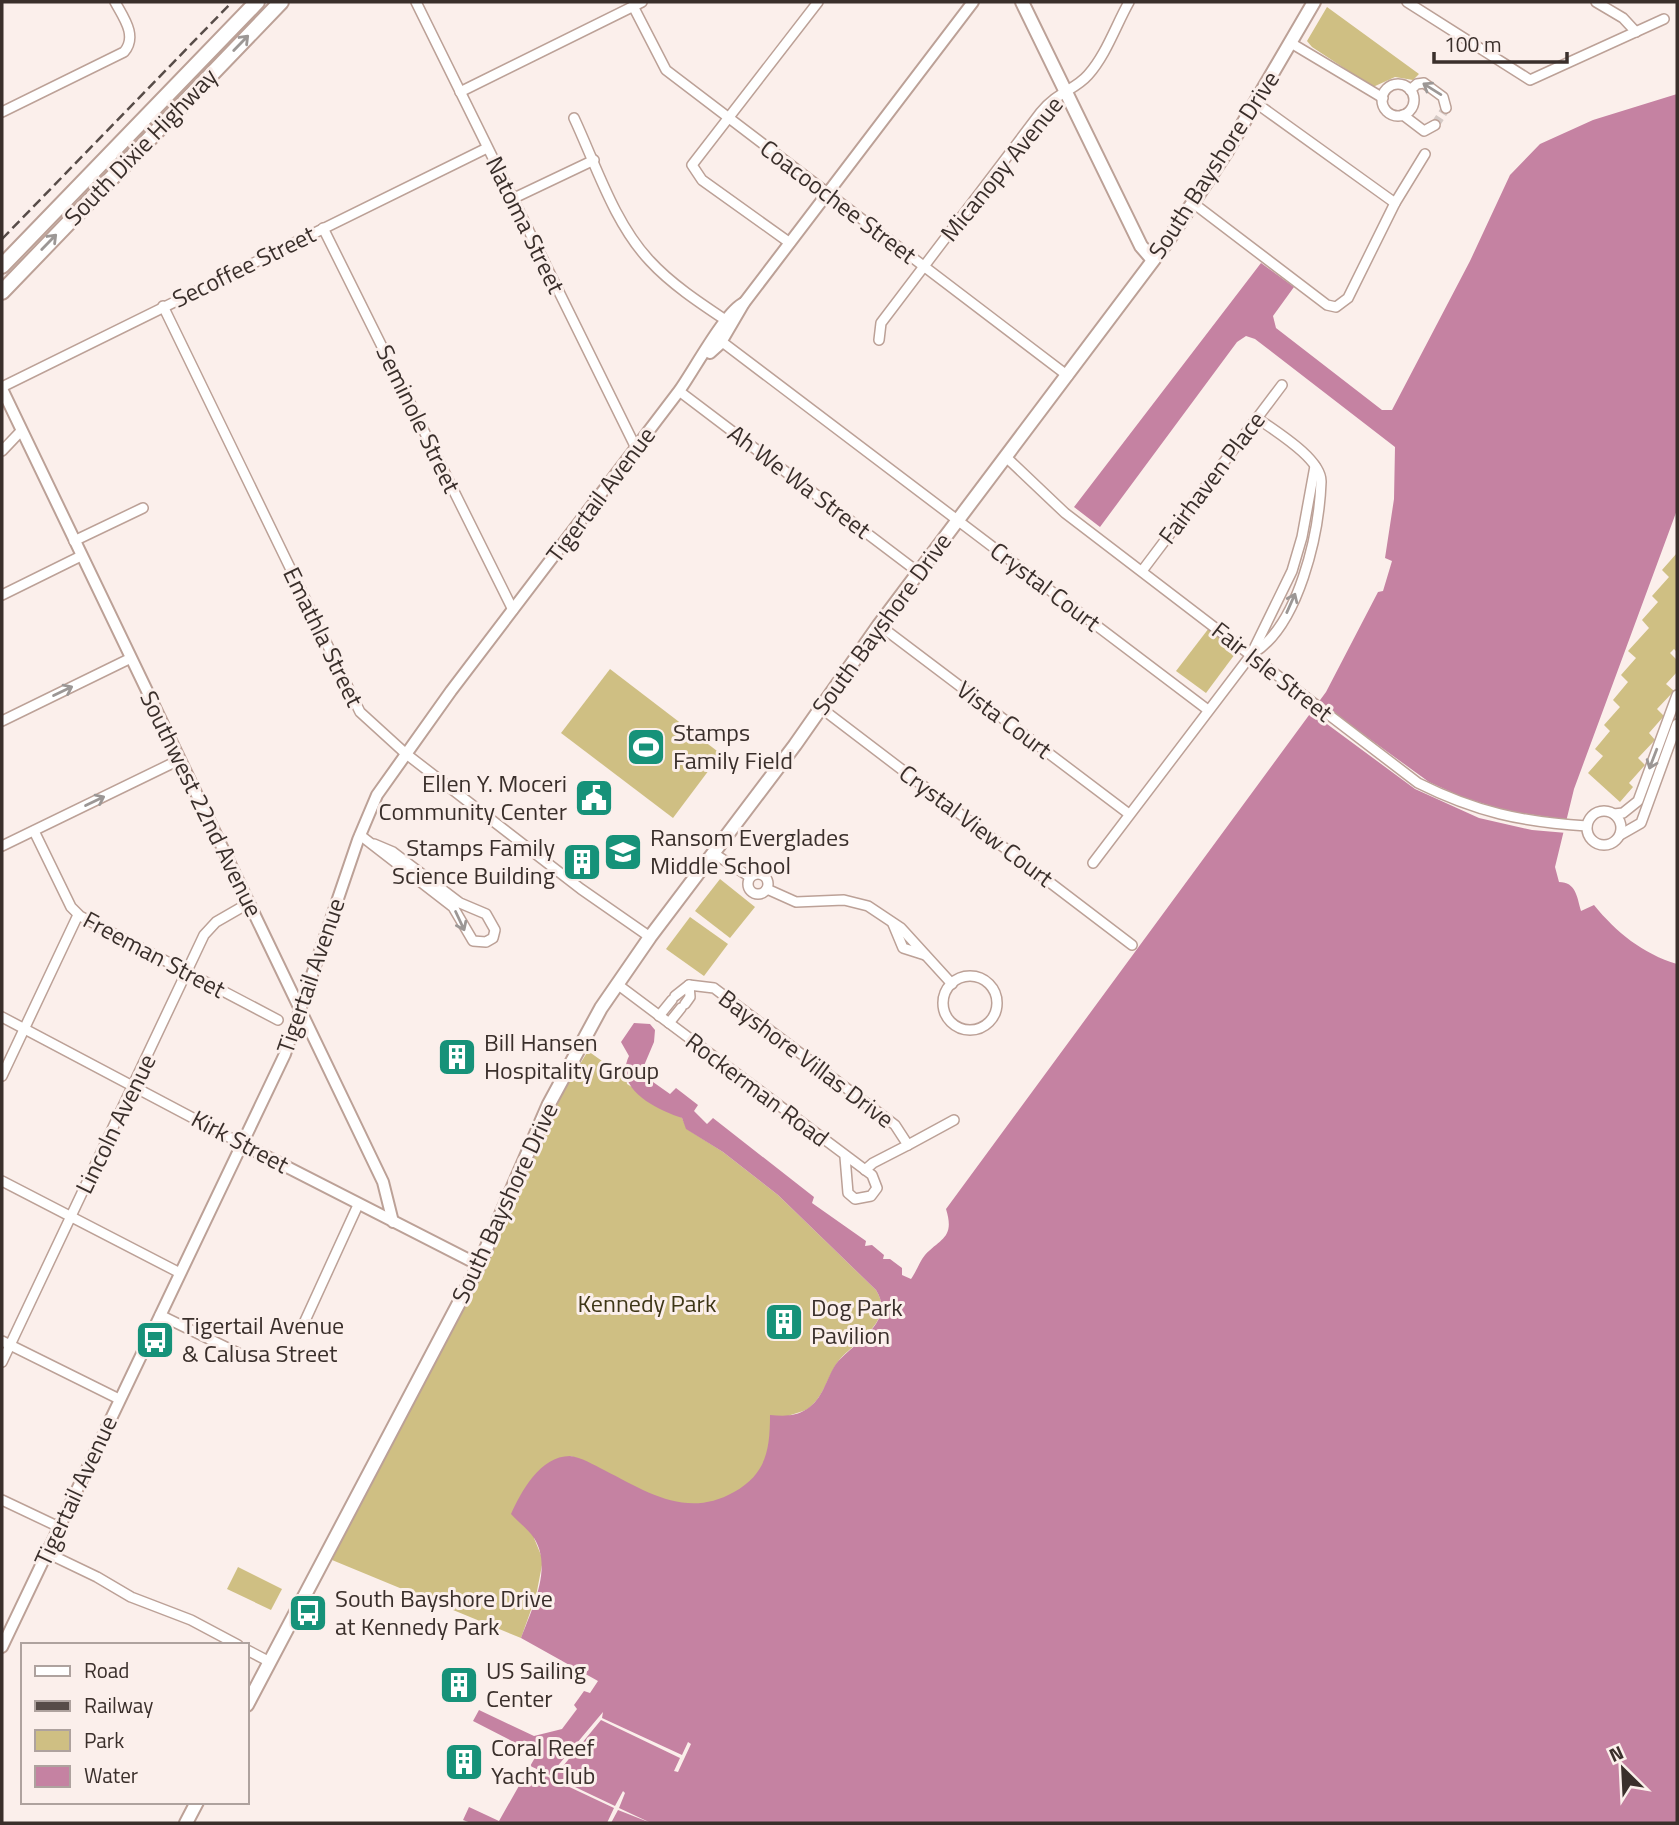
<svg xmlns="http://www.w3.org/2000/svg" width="1679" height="1825" font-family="'Titillium Web',sans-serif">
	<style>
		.green { fill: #cfbf83 }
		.water { fill: #c582a2 }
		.pier { fill: #fbefeb }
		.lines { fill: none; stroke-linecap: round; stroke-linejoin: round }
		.minor-tunnel { stroke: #d4c9c5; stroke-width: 9; stroke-dasharray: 9 4.5; stroke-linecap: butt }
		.minor-casing { stroke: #bca197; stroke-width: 12 }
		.tertiary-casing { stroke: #bca197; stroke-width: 14 }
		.secondary-casing { stroke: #bca197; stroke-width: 16 }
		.trunk-casing { stroke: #bca197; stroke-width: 18 }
		.minor { stroke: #fff; stroke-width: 9 }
		.tertiary { stroke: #fff; stroke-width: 10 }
		.secondary { stroke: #fff; stroke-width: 12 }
		.trunk { stroke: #fff; stroke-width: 14 }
		.rail { stroke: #574c48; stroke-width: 2.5; stroke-dasharray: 10 5; stroke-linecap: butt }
		.oneway { stroke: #9c9795 }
		.labels { text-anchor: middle; stroke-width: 6; stroke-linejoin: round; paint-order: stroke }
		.street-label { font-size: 24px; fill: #3a2f2b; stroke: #fbefeb }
		.poi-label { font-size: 24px; fill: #3a2f2b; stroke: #fbefeb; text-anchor: start }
		.park-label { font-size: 24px; fill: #3e3617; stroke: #fbefeb }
	</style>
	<rect width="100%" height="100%" fill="#fbefeb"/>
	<!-- green -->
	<g class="green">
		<polygon points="1327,7 1419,74 1413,80 1395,77 1373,87 1312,47 1307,41"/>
		<polygon points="1677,553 1677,652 1674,649 1670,653 1677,660 1677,672 1666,684 1674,691 1657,709 1664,716 1649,733 1655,740 1638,758 1645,765 1629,783 1633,787 1620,802 1588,773 1603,756 1595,749 1610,731 1604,725 1620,707 1613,700 1628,682 1621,675 1636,658 1628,651 1649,628 1642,620 1658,602 1652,596 1669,577 1662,570"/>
		<polygon points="1209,628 1238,650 1206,693 1176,671"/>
		<polygon points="610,669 721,754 673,818 561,733"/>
		<polygon points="720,879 755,907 730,938 695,911"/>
		<polygon points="690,917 728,944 704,976 666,949"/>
		<path d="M588,1051L626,1078L627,1084L682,1118L687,1129L723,1152L778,1195L876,1290C897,1323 852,1342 837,1363C827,1378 824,1396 809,1408C802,1413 792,1413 785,1418C767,1430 772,1448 764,1465C754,1486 721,1503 698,1506C654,1510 611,1468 570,1456L534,1538L543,1560L536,1596L521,1638L332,1560L521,1185L564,1090Z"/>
		<polygon points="238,1567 282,1589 271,1610 227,1589"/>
	</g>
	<!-- water -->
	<path class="water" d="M1677,94V510L1574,789L1555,867L1559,882C1576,882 1577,897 1581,911L1594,905C1616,932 1643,954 1677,964V1823H471L463,1820L469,1807L499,1821L537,1754L473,1721L479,1710L534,1736L562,1729L577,1709L574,1705L584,1691L590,1693L598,1681L521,1638C532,1608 553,1568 534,1538C528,1529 518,1522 511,1514C521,1492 540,1456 570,1456C581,1457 594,1465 604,1470C647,1492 687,1519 734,1492C766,1474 770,1450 770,1415C783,1416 795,1417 807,1409C823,1399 826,1379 836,1364C852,1343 897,1323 876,1290L778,1195L723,1152L686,1129L682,1118C657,1110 613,1089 629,1056L621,1042L634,1023L650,1024L655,1030L654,1042L643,1068L652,1075L653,1082L670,1094L676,1088L698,1105L694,1111L707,1124L713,1118L814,1197L812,1203L866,1241L865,1246L872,1245L884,1255L883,1259H890L902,1268V1275L911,1279C916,1272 920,1261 925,1255C941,1238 955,1238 946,1209L1326,692L1378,592L1383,591L1392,561L1385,558L1394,499L1395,447L1255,339L1246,336L1237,342L1100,527L1074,507L1261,263L1294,287L1273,316L1276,328L1382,410H1392L1470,261L1510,175L1540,144L1593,120Z"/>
	<!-- pier -->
	<g class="pier">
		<polygon points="1316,700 1429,782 1462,797 1507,811 1570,820 1567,833 1532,830 1479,818 1415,789 1308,710"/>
		<polygon points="603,1712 602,1718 682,1755 688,1742 691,1744 678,1772 674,1771 680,1758 601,1720 554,1777 615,1806 623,1791 625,1793 619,1808 651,1823 618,1810 611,1823 607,1823 614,1808 527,1767 528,1765 550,1775"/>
	</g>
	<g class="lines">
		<!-- minor-tunnel -->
		<polyline class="minor-tunnel" points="1435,125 1446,108"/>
		<!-- minor casing -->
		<g class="minor-casing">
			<g id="minor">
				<polyline points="416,2 636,448"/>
				<polyline points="1407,2 1530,80 1664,19"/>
				<polyline points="1596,2 1623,18 1636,32"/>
				<polyline points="633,6 666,70 1068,376"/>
				<polyline points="1291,43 1383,98"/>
				<circle cx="1398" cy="100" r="16"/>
				<polyline points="1410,90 1417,84 1424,83 1443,97 1446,108"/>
				<polyline points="460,92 642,2"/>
				<polyline points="1256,103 1395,203"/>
				<path d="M2,112L124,52C138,36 123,17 115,2"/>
				<polyline points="1403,115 1424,131 1435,125"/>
				<path d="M574,118C596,165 614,223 650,261C672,285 703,305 730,323"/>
				<polyline points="512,199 594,160"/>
				<polyline points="1193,203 1327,305 1336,307 1348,298 1395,203 1425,154"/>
				<polyline points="323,228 513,610"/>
				<polyline points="790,243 702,180 692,165 818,2"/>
				<polyline points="163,306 360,712 405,753 581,889 650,937"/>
				<polyline points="717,338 1208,710"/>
				<path d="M879,340L881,323L1041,112C1057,92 1075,90 1088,75C1106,55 1116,25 1129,2"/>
				<polyline points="2,387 487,148"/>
				<polyline points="679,391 918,572"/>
				<polyline points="2,451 21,431"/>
				<path d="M1006,457L1065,513L1418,783C1476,812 1522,822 1587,826"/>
				<polyline points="74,541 143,508"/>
				<polyline points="1142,571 1282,385"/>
				<polyline points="2,595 81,556"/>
				<polyline points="879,625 1129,814"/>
				<path d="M1252,654C1299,626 1319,534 1321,482C1322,459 1275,431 1257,418"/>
				<polyline points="821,708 1132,945"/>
				<polyline points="2,721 131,658"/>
				<circle cx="1604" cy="828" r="17"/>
				<polyline points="1614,814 1623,813 1638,801 1677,695"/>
				<polyline points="34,831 71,907 80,916 278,1020"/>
				<polyline points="360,835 453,907 473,941 486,942 493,938 495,930 486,914 460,903 393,852 374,844"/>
				<polyline points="1620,835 1641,823 1677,724"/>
				<polyline points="2,846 179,760"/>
				<polyline points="713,853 750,877"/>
				<polyline points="1093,863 1251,655 1292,571 1302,537 1315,466"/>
				<circle cx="758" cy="884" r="10"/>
				<polyline points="767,889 796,902 844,900 868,906 901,928 952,984"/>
				<polyline points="893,924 903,948 925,955"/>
				<circle cx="970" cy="1003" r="27"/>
				<polyline points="617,984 872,1175 877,1188 871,1196 855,1199 848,1193 845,1157"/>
				<polyline points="675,996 689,985 714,988 895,1125 908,1145 873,1163 865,1170"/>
				<polyline points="685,1004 690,997 689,985"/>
				<polyline points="659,1016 672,1000"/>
				<polyline points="2,1017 242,1144"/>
				<polyline points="669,1023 681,1008"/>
				<polyline points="2,1076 78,915"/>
				<polyline points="908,1145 954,1120"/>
				<polyline points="2,1181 180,1273"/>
				<polyline points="160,1315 244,1356"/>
				<polyline points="304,1323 358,1205"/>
				<polyline points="2,1341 119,1399"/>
				<polyline points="2,1362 204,935 216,922 249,903"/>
				<polyline points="2,1500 59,1527"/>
				<polyline points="47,1553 97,1577 131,1597 191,1620 238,1645"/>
				<polyline points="247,1650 270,1662"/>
			</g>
		</g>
		<!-- tertiary casing -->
		<g class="tertiary-casing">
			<g id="tertiary">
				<polyline points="710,353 720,344 744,303 973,2"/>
				<polyline points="2,389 383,1182 393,1222"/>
				<polyline points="242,1144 479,1265"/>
				<path d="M2,1647L285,1054L358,840L377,795L451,691L679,391C693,372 726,310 744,303"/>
			</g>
		</g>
		<!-- secondary casing -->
		<g class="secondary-casing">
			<g id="secondary">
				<polyline points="1022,2 1141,246 1153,260"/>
				<polyline points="247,1705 479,1265 549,1104 601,1008 650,937 795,745 879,625 1167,242 1227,151 1314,2"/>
				<polyline points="186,1823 197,1802"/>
			</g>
		</g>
		<!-- trunk casing -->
		<g class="trunk-casing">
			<g id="trunk">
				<polyline points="2,266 257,2"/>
				<polyline points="2,292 281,2"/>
			</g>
		</g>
		<!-- minor -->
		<use href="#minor" class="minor"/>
		<!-- tertiary -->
		<use href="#tertiary" class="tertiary"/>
		<!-- secondary -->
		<use href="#secondary" class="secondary"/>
		<!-- trunk -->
		<use href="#trunk" class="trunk"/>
		<!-- rail -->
		<polyline class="rail" points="2,239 232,2"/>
	</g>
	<!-- one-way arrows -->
	<defs><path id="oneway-shaft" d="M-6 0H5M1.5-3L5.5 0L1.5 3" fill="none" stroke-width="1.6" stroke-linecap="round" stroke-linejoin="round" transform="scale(1.75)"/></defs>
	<g class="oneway">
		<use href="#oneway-shaft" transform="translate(241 43) rotate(-46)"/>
		<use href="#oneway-shaft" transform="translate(1432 89) rotate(-148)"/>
		<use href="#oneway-shaft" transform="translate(49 242) rotate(-46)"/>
		<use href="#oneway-shaft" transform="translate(1291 603) rotate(-66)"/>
		<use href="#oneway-shaft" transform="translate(63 691) rotate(-26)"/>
		<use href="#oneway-shaft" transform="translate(1653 759) rotate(111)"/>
		<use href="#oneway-shaft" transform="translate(95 801) rotate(-26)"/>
		<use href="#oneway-shaft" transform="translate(460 921) rotate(65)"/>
	</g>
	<!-- icons -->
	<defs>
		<g id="stadium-square" transform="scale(2.0125)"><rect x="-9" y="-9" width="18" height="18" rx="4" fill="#169279" stroke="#fbefeb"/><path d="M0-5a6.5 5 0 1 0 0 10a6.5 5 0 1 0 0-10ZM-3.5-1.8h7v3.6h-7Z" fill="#fff"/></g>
		<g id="civic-square" transform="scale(2.0125)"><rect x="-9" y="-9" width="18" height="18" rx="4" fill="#169279" stroke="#fbefeb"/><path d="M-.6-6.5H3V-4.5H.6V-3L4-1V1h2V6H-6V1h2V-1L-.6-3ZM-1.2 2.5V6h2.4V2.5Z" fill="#fff"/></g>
		<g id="school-square" transform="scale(2.0125)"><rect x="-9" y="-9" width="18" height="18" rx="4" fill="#169279" stroke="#fbefeb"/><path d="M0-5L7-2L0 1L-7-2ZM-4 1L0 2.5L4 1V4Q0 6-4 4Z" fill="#fff"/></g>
		<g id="building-square" transform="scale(2.0125)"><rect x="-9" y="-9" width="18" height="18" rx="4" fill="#169279" stroke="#fbefeb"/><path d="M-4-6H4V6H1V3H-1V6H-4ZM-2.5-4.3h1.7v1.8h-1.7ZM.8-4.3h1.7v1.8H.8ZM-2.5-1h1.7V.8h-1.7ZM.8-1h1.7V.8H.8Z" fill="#fff"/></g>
		<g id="bus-square" transform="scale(2.0125)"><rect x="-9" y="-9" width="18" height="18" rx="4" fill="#169279" stroke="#fbefeb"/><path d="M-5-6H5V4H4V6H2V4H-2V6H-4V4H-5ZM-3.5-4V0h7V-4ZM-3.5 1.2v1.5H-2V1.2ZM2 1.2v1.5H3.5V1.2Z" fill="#fff"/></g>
	</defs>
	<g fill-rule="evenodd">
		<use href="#stadium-square" x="646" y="747"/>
		<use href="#civic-square" x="594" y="798"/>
		<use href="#school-square" x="623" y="852"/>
		<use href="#building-square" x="582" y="862"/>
		<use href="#building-square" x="457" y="1057"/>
		<use href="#building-square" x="784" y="1322"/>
		<use href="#bus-square" x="155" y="1340"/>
		<use href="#bus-square" x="308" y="1613"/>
		<use href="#building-square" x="459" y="1685"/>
		<use href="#building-square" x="464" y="1762"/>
	</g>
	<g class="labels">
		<!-- street labels -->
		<g class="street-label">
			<text transform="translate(141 147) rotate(-46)" y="8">South Dixie Highway</text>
			<text transform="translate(1214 165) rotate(-57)" y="8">South Bayshore Drive</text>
			<text transform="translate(1002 169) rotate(-51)" y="8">Micanopy Avenue</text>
			<text transform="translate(838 202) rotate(37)" y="8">Coacoochee Street</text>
			<text transform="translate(525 225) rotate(64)" y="8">Natoma Street</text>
			<text transform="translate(244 267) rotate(-26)" y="8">Secoffee Street</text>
			<text transform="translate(418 419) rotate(64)" y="8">Seminole Street</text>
			<text transform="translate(1212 478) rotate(-53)" y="8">Fairhaven Place</text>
			<text transform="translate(799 482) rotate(37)" y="8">Ah We Wa Street</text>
			<text transform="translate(601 495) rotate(-53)" y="8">Tigertail Avenue</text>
			<text transform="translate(1045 587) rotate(37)" y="8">Crystal Court</text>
			<text transform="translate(882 624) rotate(-54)" y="8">South Bayshore Drive</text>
			<text transform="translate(323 637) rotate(64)" y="8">Emathla Street</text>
			<text transform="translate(1272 672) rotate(38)" y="8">Fair Isle Street</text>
			<text transform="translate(1004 720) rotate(37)" y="8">Vista Court</text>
			<text transform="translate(201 804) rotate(64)" y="8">Southwest 22nd Avenue</text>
			<text transform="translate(976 826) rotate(37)" y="8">Crystal View Court</text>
			<text transform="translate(154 955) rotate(28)" y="8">Freeman Street</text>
			<text transform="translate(311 976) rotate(-71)" y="8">Tigertail Avenue</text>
			<text transform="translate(806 1059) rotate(37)" y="8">Bayshore Villas Drive</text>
			<text transform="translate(757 1090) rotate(37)" y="8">Rockerman Road</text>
			<text transform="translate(116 1124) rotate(-64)" y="8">Lincoln Avenue</text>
			<text transform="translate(240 1142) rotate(28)" y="8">Kirk Street</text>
			<text transform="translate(505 1203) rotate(-65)" y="8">South Bayshore Drive</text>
			<text transform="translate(76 1491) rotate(-65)" y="8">Tigertail Avenue</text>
		</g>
		<!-- poi labels -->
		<g class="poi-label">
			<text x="673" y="741">Stamps<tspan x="673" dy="28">Family Field</tspan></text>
			<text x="567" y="792" text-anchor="end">Ellen Y. Moceri<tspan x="567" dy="28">Community Center</tspan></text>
			<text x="650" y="846">Ransom Everglades<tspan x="650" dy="28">Middle School</tspan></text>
			<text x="555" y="856" text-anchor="end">Stamps Family<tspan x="555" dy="28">Science Building</tspan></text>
			<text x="484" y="1051">Bill Hansen<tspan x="484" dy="28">Hospitality Group</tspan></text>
			<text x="811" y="1316">Dog Park<tspan x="811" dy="28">Pavilion</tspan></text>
			<text x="182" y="1334">Tigertail Avenue<tspan x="182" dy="28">&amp; Calusa Street</tspan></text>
			<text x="335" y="1607">South Bayshore Drive<tspan x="335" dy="28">at Kennedy Park</tspan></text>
			<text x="486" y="1679">US Sailing<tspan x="486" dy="28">Center</tspan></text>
			<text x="491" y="1756">Coral Reef<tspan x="491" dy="28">Yacht Club</tspan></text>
		</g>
		<!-- park labels -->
		<g class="park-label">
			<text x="647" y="1312">Kennedy Park</text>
		</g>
	</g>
	<!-- border -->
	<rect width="1679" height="1825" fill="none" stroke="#3a2f2b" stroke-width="7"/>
	<!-- legend -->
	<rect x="21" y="1643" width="228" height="161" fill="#fbefeb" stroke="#aea29e" stroke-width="2"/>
	<rect x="35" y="1666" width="35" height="10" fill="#ffffff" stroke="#aea29e" stroke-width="2"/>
	<text x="84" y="1678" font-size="21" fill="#3a2f2b">Road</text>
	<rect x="35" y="1701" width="35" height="10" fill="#574c48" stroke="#aea29e" stroke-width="2"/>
	<text x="84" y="1713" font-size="21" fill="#3a2f2b">Railway</text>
	<rect x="35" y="1730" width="35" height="21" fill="#cfbf83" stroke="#aea29e" stroke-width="2"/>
	<text x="84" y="1748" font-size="21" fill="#3a2f2b">Park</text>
	<rect x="35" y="1766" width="35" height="21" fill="#c582a2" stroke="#aea29e" stroke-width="2"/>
	<text x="84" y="1783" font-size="21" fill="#3a2f2b">Water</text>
	<!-- north arrow -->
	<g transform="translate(1623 1769) rotate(336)" stroke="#fbefeb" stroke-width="5" paint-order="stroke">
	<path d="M0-5L12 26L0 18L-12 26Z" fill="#3a2f2b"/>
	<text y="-10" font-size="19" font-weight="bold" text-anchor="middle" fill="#3a2f2b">N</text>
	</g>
	<!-- scale -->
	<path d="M1434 52v10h133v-10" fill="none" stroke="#3a2f2b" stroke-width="3.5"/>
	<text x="1444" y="52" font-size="21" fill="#3a2f2b" stroke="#fbefeb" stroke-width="5" paint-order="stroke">100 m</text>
</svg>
